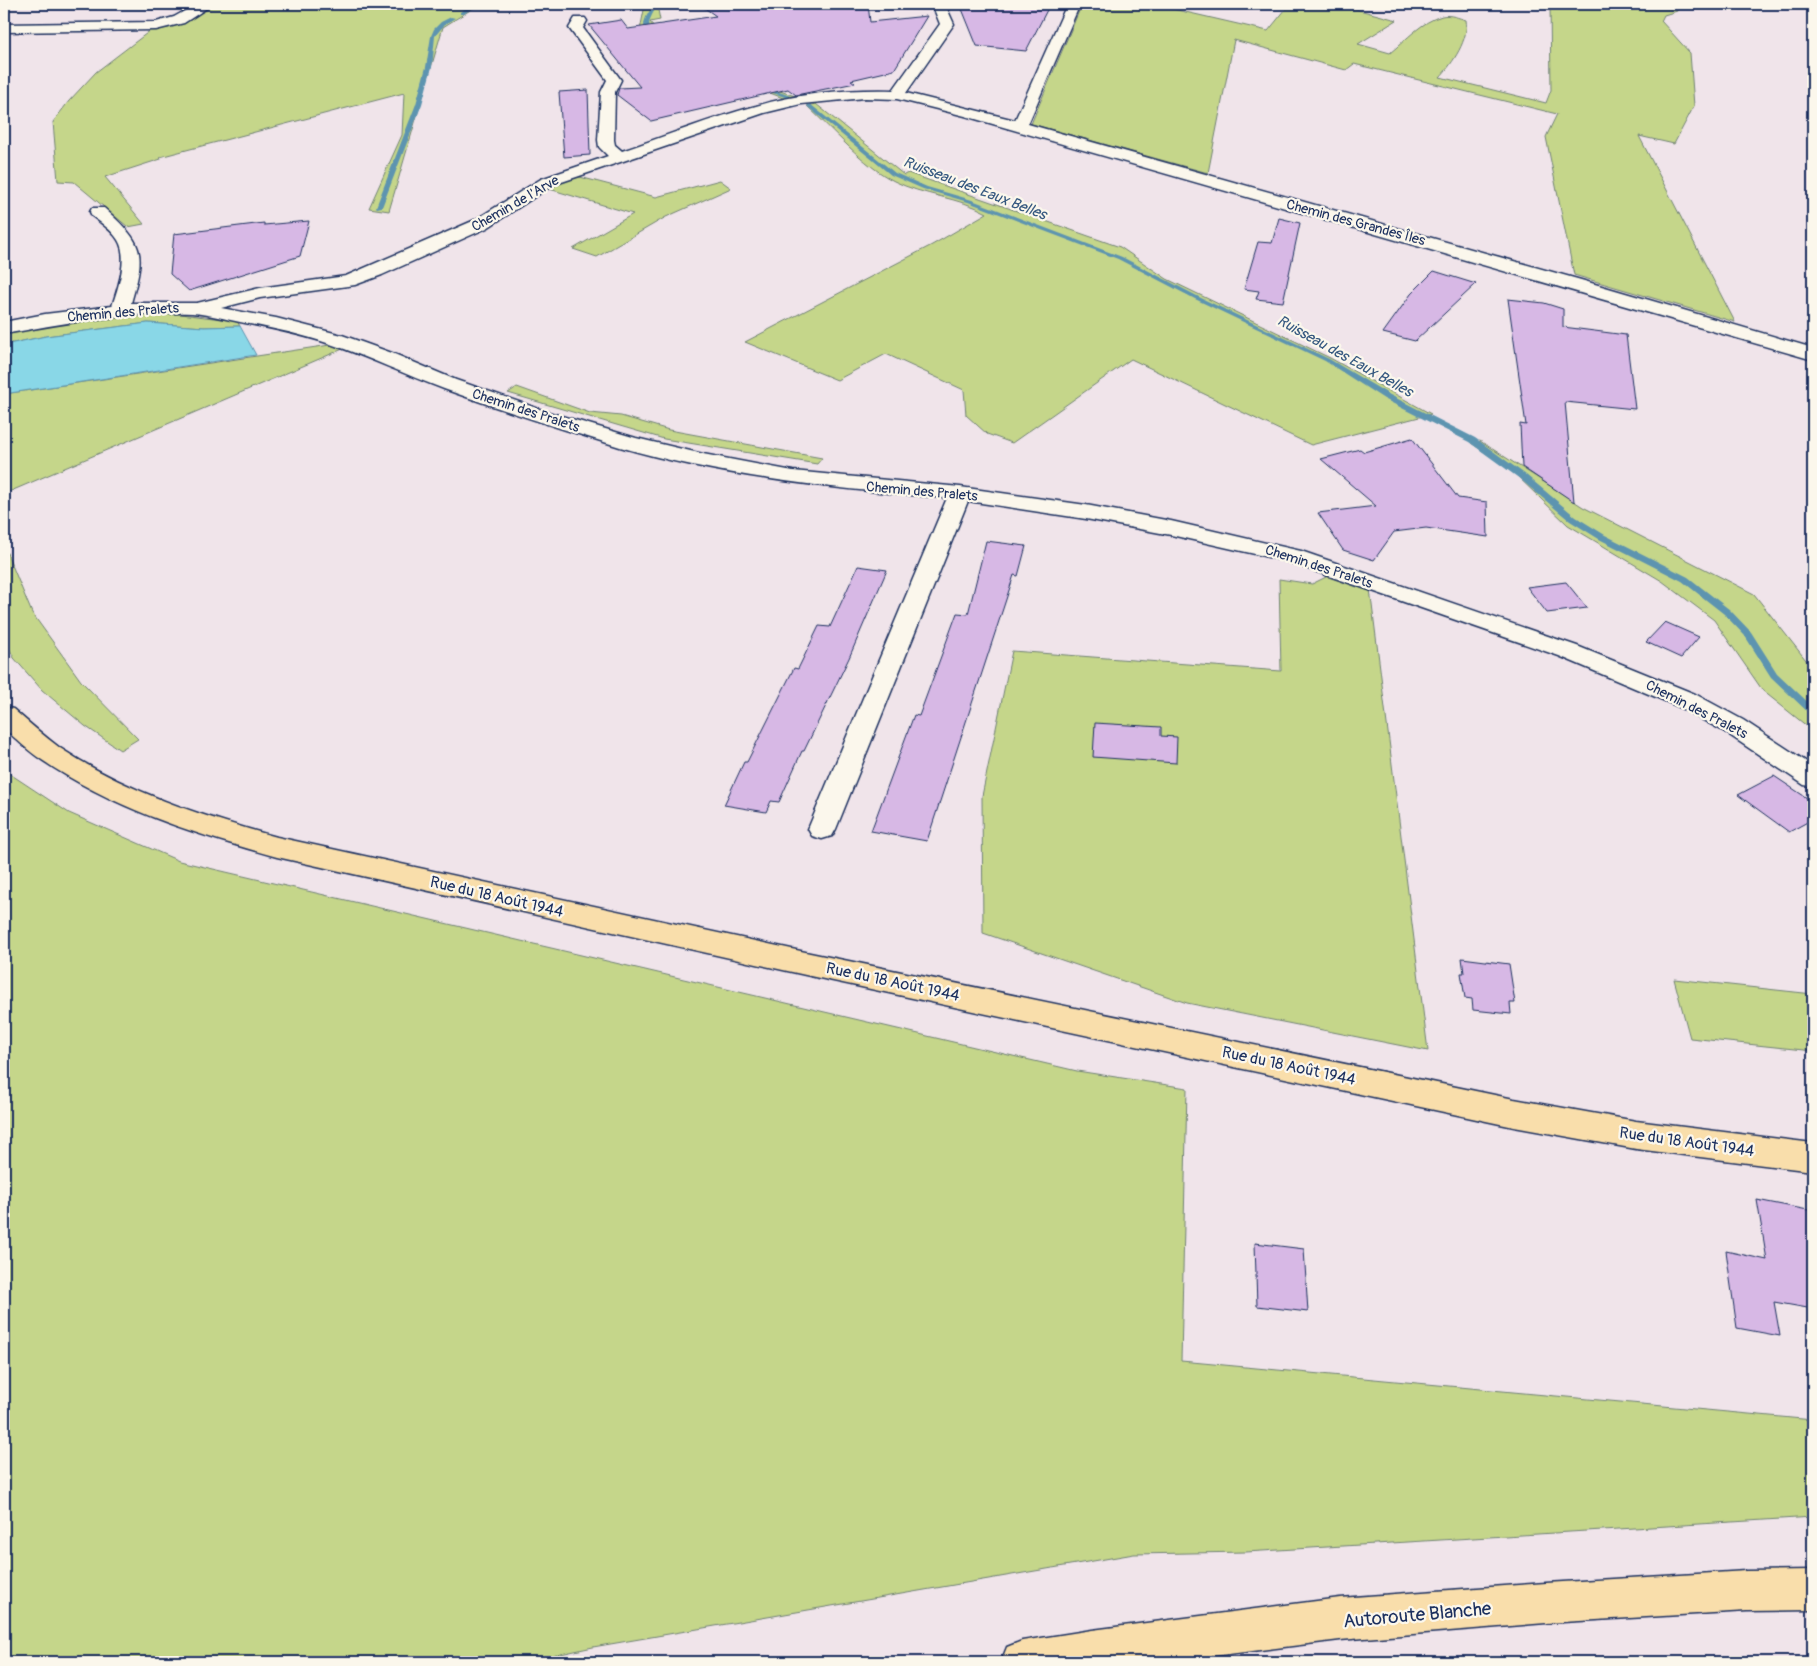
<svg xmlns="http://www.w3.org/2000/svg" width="1817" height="1666" font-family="Pangolin,sans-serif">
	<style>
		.green { fill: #c5d68a; stroke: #708274 }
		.water { fill: #89d7e7; stroke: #5d94b0 }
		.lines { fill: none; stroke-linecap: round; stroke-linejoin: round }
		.stream { fill: #5d94b0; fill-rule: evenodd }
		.building { fill: #d7b8e5; stroke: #1b2f5e }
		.minor-casing { stroke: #1b2f5e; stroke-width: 3 }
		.primary-casing { stroke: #1b2f5e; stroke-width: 3 }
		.motorway-casing { stroke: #1b2f5e; stroke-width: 3 }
		.minor { fill: #fbf7ec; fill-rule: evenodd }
		.primary { fill: #f9deab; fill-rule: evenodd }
		.motorway { fill: #f9deab; fill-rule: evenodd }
		.labels { text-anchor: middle; stroke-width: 4.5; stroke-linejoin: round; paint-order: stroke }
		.far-street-label { font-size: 14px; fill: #1b2f5e; stroke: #fbf7ec }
		.far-water-label { font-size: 15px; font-style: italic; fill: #365980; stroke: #fbf7ec }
		.street-label { font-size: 16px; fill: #1b2f5e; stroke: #fbf7ec }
		.near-street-label { font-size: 19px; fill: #1b2f5e; stroke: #fbf7ec }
	</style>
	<rect width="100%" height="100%" fill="#f0e4ea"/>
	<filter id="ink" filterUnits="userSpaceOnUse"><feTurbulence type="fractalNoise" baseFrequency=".02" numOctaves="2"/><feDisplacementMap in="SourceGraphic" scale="10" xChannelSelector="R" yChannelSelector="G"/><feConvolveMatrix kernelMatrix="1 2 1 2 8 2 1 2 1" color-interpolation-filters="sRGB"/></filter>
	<g filter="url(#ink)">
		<!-- green -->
		<g class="green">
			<polygon points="214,4 480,4 443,27 389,211 369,208 402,135 404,93 175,153 160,157 161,159 105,177 144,224 128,227 74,182 58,181 53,122 69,101 96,72 151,30 168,28 194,17"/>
			<polygon points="649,4 666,4 658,10 660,20 650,22 686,64 765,86 795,96 783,98 757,88 728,82 718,75 675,64 640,30 644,10"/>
			<path d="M1082,4H1151L1268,31L1290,4H1351L1344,6L1397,20L1358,44L1390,53C1406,40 1422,21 1442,16C1450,14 1459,18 1466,20C1469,39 1453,63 1440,77L1546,103L1551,90L1550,4H1696L1677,6V11L1664,15L1661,21L1690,53L1694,106L1674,144L1639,136L1735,322L1574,275L1546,137L1557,114L1354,64L1346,70L1234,40L1208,173L1031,124Z"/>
			<path d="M816,104L904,175L908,173L1120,247L1167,279L1330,358L1431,414L1311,445L1131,359L1012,443L987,434L966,415L964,390L886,354L837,380L745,342L932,245L987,213C959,197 923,196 894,181C864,166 833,130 807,106Z"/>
			<polygon points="576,176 656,197 720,180 731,188 666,217 597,257 573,249 633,214 546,188"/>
			<path d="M181,314L237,321L240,326L204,327L148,323L46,336L4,345V333C62,322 121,317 181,314Z"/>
			<polygon points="330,345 345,348 4,494 4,394"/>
			<polygon points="517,387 590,413 621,416 669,430 822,458 817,464 664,439 508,393"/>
			<polygon points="1480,441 1583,507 1754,594 1813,669 1813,731 1763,691 1714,620 1662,581 1568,525 1512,471 1471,443"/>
			<polygon points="4,546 32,613 81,681 138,739 120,750 85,726 42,690 14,658 4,638"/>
			<polygon points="1330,575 1370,589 1428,1051 1187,1003 983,933 982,796 1012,651 1281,671 1279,579 1312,584"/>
			<polygon points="4,770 69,813 179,861 1077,1071 1187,1088 1181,1361 1813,1420 1813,1517 1246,1552 1134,1554 593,1647 524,1662 4,1662"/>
			<polygon points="1674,979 1813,994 1813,1051 1690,1038"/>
		</g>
		<!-- water -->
		<polygon class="water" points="148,323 204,327 240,326 256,355 4,394 4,345 46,336"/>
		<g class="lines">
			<!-- stream -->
			<g class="stream">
				<polygon points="472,4 477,4 464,14 460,14 460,12"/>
				<path d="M654,4H658C651,18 644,23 655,37L653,38C637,27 646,17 654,4Z"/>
				<polygon points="451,17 455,18 445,24 435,36 432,67 422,104 382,207 377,208 376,207 416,104 426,67 431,36 434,29 441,22"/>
				<polygon points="761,87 765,87 793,97 788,98 761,89"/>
				<polygon points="810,104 895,173 927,187 972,200 1122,257 1199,297 1329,359 1390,395 1475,438 1526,475 1576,517 1605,535 1688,577 1730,610 1751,632 1777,673 1813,707 1813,715 1810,714 1771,677 1745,636 1724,614 1682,581 1599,539 1570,521 1520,479 1469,442 1384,399 1325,361 1195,299 1118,259 968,202 923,189 891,175 808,107 807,106"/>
			</g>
		</g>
		<!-- building -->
		<g class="building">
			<polygon points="699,4 868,4 870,22 927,16 894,70 851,80 855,83 806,93 796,95 788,89 651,121 617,95 619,88 640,87 589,25 621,20 628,29 716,16"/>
			<polygon points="960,4 1050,4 1026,51 977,46"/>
			<polygon points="588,90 590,155 564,157 559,92"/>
			<polygon points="1279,218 1300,223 1283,302 1256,299 1259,291 1244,289 1258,242 1272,243"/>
			<polygon points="309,221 300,256 189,291 170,274 174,234 264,223 264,225"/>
			<polygon points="1434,271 1476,284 1415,341 1383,333 1411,294"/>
			<polygon points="1508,299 1544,303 1563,309 1563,327 1626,335 1635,409 1565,402 1574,502 1522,467 1520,424 1526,425"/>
			<polygon points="1412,438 1458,498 1487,502 1488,537 1426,528 1394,532 1374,560 1343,550 1318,513 1376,506 1321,459 1360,449 1364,452"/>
			<polygon points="986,541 1026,546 1018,576 1014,575 927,841 871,831 914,715 919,716 957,613 968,614"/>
			<polygon points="858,566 887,570 849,658 804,751 802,751 779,802 771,801 766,812 724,805 744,762 747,762 794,668 798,669 819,626 830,627"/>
			<polygon points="1566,582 1587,608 1547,613 1527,587"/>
			<polygon points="1665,622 1699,637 1681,658 1646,642"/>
			<polygon points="1095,723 1161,727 1161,736 1177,737 1176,763 1093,757"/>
			<polygon points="1774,776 1813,802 1813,819 1789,832 1738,795"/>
			<polygon points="1462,958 1509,964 1515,1003 1510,1003 1511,1014 1473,1010 1472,999 1465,998 1461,973 1464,973"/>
			<polygon points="1757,1200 1813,1211 1813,1309 1774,1302 1780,1336 1737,1328 1726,1251 1767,1260"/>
			<polygon points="1255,1243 1304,1249 1308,1312 1257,1306"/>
		</g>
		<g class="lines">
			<!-- minor casing -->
			<g class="minor-casing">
				<g id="minor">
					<polygon points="197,4 213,4 184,23 156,30 4,32 4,24 156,22 174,17"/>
					<path d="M932,4H945L954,24L906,93L1015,120L1067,4H1080L1028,124L1581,280L1813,348V360L965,116L897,99L865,98L801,104L764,113L553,185L487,228L382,275L355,285L260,298L221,308L276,318L342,335L392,353L456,380L548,412L636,438L703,454L793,471L960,487L1086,505L1171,521L1301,551L1577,646L1695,694L1743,720L1813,766V787L1804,785L1725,732L1677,706L1559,656L1286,561L1171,535L1086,519L968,501L836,829L832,836L822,839L812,836L808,829L947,498C837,489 726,478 620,447C561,429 502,410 444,389C406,375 369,357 330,344C301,334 270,328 240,322C225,319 208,314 192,313C129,311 66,323 4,334V322L45,314L112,306C118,288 129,257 118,240C112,230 101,223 92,216L90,212L92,208H104C144,244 146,251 131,303H197L260,288L346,276L475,220L541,179L608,156L599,147L598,140L601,92L607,80L569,28L575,18H585L587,21L583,28L621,80L615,92L614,140L615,145L622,151C666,136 711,118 756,106C800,93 847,89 893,90L940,24Z"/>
				</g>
			</g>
			<!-- primary casing -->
			<g class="primary-casing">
				<path id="primary" d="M4,707L13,709C28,722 44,736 60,748C127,792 201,816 277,837L810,953L1514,1099L1636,1121L1813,1143V1171L1636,1149L1514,1127L810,976L277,857C195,834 114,809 42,760C28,751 16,739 4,728Z"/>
			</g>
			<!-- motorway casing -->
			<g class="motorway-casing">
				<polygon id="motorway" points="1813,1570 1813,1610 1747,1611 1546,1623 1340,1640 1166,1662 1001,1662 1007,1647 1022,1641 1092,1630 1340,1598 1546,1583 1747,1571"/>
			</g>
			<!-- minor -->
			<use href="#minor" class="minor"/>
			<!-- primary -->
			<use href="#primary" class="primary"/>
			<!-- motorway -->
			<use href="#motorway" class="motorway"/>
		</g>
	</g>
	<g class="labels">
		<!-- far-street labels -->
		<g class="far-street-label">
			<text transform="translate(515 203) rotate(-30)" y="5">Chemin de l'Arve</text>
			<text transform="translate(1356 222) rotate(15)" y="5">Chemin des Grandes Îles</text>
			<text transform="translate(123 312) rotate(-5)" y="5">Chemin des Pralets</text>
			<text transform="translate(526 410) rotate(18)" y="5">Chemin des Pralets</text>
			<text transform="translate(922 491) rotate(5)" y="5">Chemin des Pralets</text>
			<text transform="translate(1319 566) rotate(18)" y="5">Chemin des Pralets</text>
			<text transform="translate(1697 709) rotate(27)" y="5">Chemin des Pralets</text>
		</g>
		<!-- far-water labels -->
		<g class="far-water-label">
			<text transform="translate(975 188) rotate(21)" y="5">Ruisseau des Eaux Belles</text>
			<text transform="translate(1345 356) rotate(29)" y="5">Ruisseau des Eaux Belles</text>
		</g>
		<!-- street labels -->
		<g class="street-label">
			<text transform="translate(497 896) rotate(13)" y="6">Rue du 18 Août 1944</text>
			<text transform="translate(893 981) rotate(12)" y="6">Rue du 18 Août 1944</text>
			<text transform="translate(1289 1065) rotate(12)" y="6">Rue du 18 Août 1944</text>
			<text transform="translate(1687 1141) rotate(8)" y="6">Rue du 18 Août 1944</text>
		</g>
		<!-- near-street labels -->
		<g class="near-street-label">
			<text transform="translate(1417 1614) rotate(-5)" y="7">Autoroute Blanche</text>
		</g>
	</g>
	<!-- margin -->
	<rect width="1817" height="1666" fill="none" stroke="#fbf7ec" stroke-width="20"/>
	<rect x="10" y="10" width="1797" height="1646" fill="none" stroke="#1b2f5e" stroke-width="2" filter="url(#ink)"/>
</svg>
